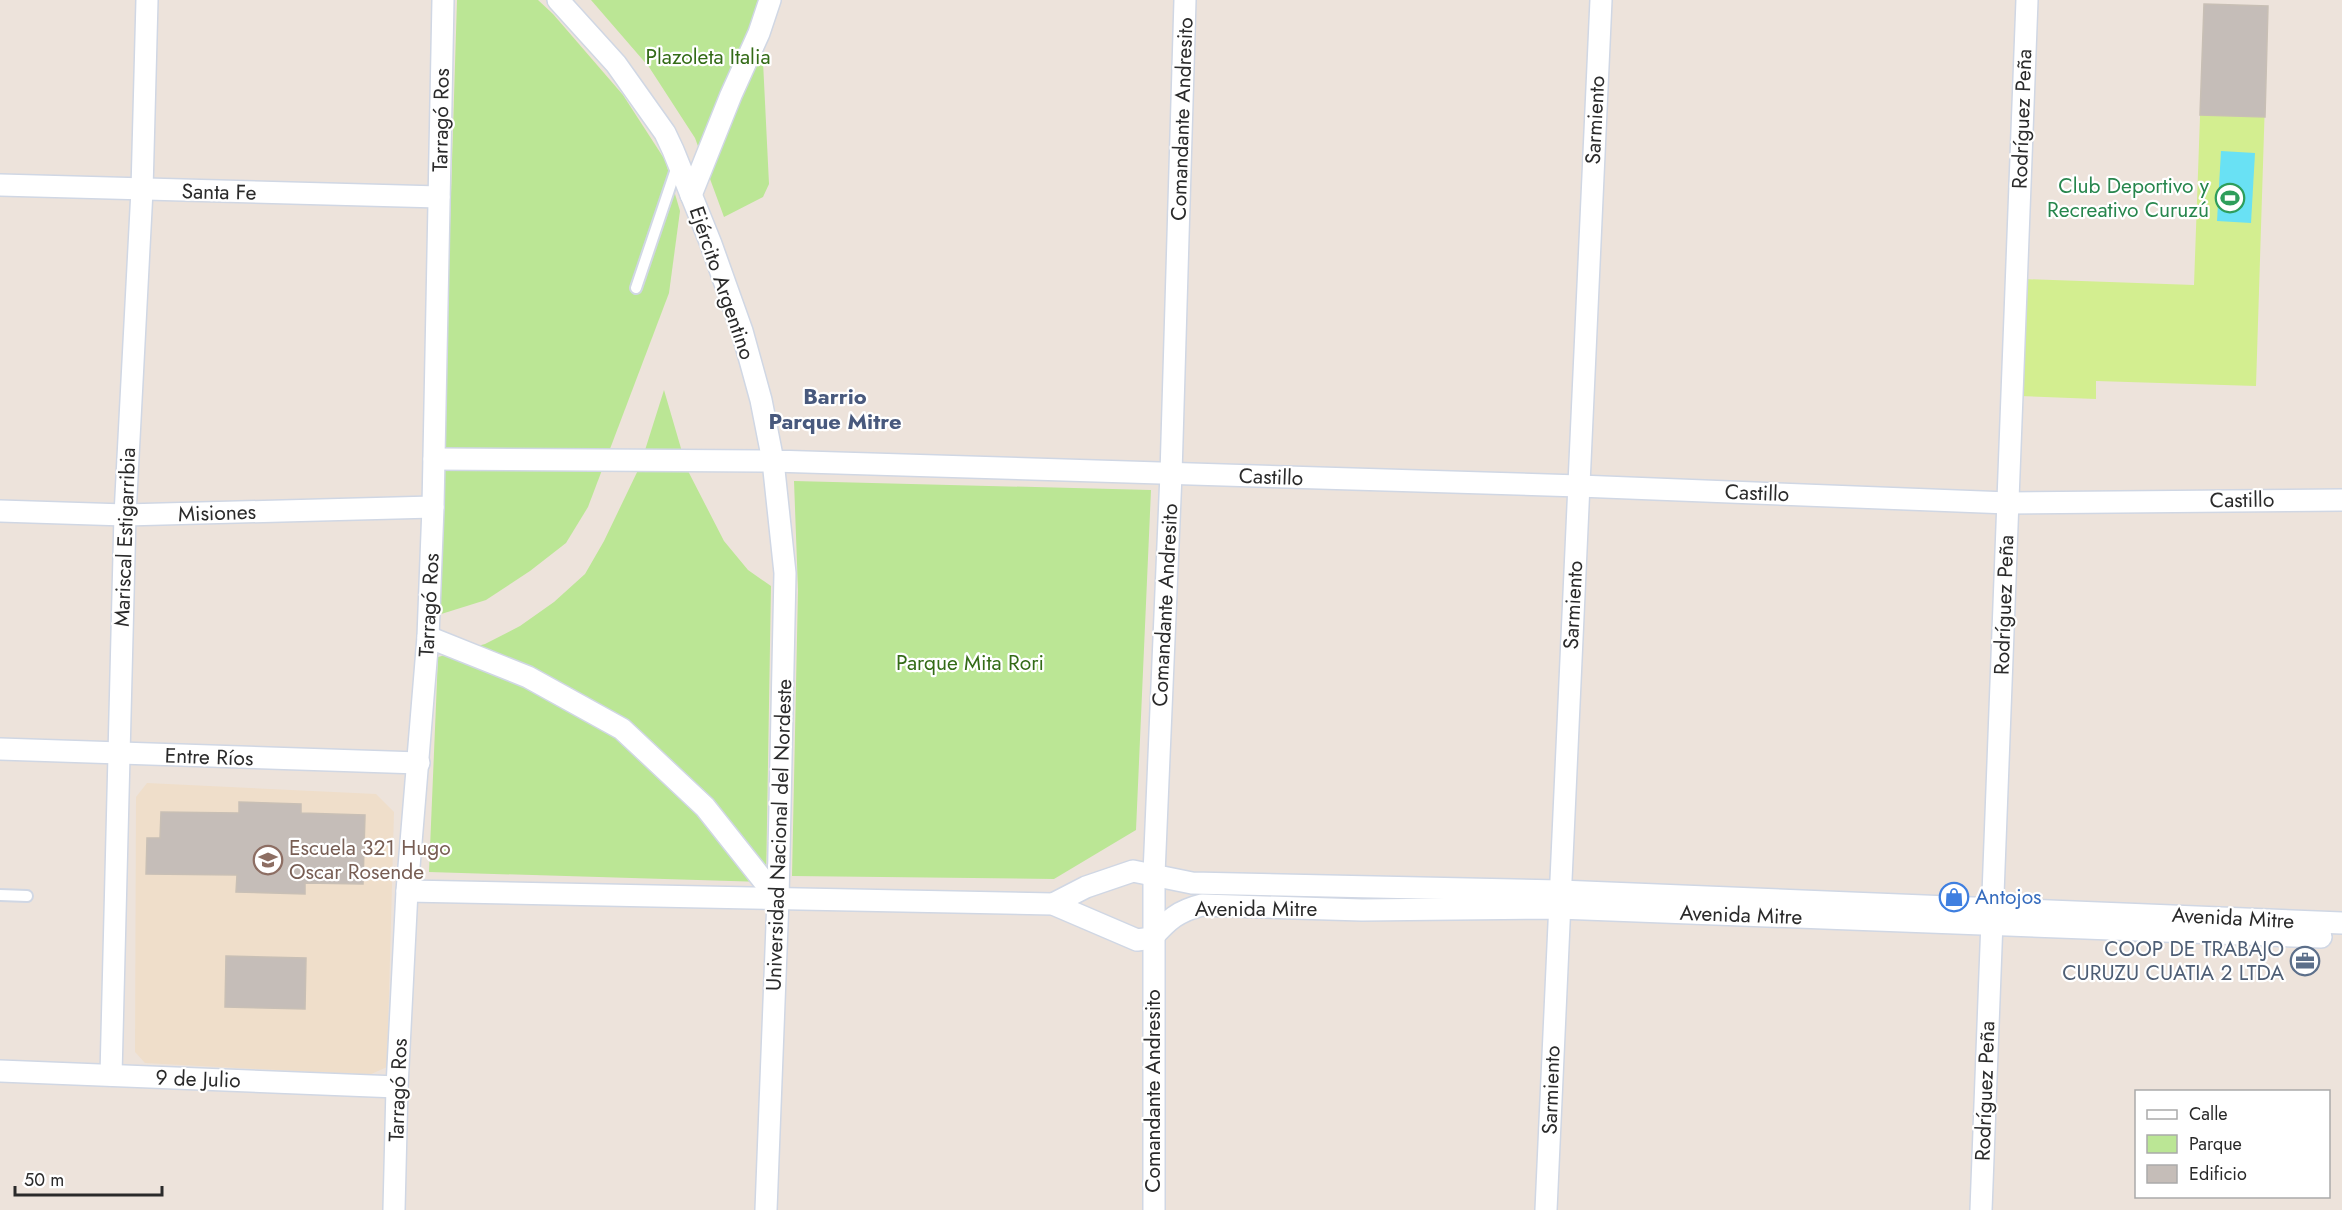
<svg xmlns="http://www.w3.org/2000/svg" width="2342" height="1210" font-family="Jost,sans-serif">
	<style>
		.education { fill: #efdeca }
		.green { fill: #bbe695 }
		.pitch { fill: #d3ee90 }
		.water { fill: #69e1f4 }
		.building { fill: #c5bdb8; stroke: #c8bfb5; stroke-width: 1.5 }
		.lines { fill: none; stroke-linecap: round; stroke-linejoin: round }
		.service-casing { stroke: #d0d7e4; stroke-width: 14 }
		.minor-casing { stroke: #d0d7e4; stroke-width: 24 }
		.service { stroke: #fff; stroke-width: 10 }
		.minor { stroke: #fff; stroke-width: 21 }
		.labels { text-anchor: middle; stroke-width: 4.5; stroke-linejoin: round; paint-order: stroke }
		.park-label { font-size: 21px; fill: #336b17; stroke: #fff }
		.street-label { font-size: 21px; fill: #2a2a2a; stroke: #fff }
		.leisure-label { font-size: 21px; fill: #27864d; stroke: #fff; text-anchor: end }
		.education-label { font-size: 21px; fill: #785e54; stroke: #fff; text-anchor: start }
		.shop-label { font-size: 21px; fill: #366cbe; stroke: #fff; text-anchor: start }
		.service-label { font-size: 21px; fill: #4e5e75; stroke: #fff; text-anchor: end }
		.neighbourhood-label { font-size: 22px; font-weight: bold; fill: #48597d; stroke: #fff }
	</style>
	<rect width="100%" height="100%" fill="#ede3db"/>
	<!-- education -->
	<polygon class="education" points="147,783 376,794 394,812 387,1067 369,1075 145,1063 135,1052 136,797"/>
	<!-- green -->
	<g class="green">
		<polygon points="457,0 538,0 553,14 623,95 665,160 680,211 669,293 588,507 566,543 530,571 486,600 438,615"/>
		<polygon points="591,0 760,0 769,184 763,197 724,217 695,138 649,67"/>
		<polygon points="664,390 687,469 724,541 748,570 771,586 766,882 429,872 438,657 485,644 520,626 554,602 585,574 604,541 640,466"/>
		<polygon points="794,481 1151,490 1136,830 1054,879 792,876 798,590"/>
	</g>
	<!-- pitch -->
	<polygon class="pitch" points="2204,4 2268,6 2256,386 2096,381 2096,399 2019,396 2022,279 2194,285"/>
	<!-- water -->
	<polygon class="water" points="2221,151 2255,153 2251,223 2217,221"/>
	<!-- building -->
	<g class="building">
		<polygon points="2204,4 2268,6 2265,117 2200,115"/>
		<polygon points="239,802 301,804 301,813 365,815 363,884 305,883 305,894 236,892 237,875 146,874 147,838 160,838 161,812 239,813"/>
		<polygon points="226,956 306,958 305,1009 225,1007"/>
	</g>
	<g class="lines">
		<!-- service casing -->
		<g class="service-casing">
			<g id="service">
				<polyline points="636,288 677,166"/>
				<polyline points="0,895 27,896"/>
			</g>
		</g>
		<!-- minor casing -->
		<g class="minor-casing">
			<g id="minor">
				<polyline points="558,0 616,64 665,133 673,150 711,244 742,331 761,400 773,461 1579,486 2008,503 2342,500"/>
				<polyline points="0,185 439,197"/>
				<polyline points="691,195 731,95 759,33 770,0"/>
				<polyline points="434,459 773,461 785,573 778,899 766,1210"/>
				<polyline points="0,511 125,515 433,507"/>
				<polyline points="428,637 528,677 622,729 705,807 778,899"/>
				<polyline points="0,749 419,763"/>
				<polyline points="407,891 1053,904 1137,940 1152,938"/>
				<polyline points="1053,904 1086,887 1133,871 1192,883 1560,891 2342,923"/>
				<path d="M1152,938C1168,920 1178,911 1202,905L1362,910L1559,908L2321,937"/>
				<polyline points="0,1071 397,1087"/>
				<polyline points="111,1075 125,515 142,190 147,0"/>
				<polyline points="394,1210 397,1087 407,891 428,637 433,507 443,0"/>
				<polyline points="1154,1210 1154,874 1171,474 1185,0"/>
				<polyline points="1546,1210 1601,0"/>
				<polyline points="1981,1210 2027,0"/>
			</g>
		</g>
		<!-- service -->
		<use href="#service" class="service"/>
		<!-- minor -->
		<use href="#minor" class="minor"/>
	</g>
	<!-- icons -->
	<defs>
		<g id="stadium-ring" transform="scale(1.5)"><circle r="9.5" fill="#fff" stroke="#2e9e5b" stroke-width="1.5"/><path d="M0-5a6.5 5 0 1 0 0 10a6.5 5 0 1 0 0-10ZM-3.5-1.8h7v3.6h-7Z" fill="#2e9e5b"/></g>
		<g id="school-ring" transform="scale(1.5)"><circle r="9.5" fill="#fff" stroke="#8d6e63" stroke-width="1.5"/><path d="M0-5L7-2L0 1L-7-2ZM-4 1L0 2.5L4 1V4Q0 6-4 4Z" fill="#8d6e63"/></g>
		<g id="shop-ring" transform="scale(1.5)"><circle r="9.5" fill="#fff" stroke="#3f7fe0" stroke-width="1.5"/><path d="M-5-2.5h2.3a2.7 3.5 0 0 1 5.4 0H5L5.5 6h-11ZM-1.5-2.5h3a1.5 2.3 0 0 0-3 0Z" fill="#3f7fe0"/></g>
		<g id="office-ring" transform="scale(1.5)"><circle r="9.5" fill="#fff" stroke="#5c6f8a" stroke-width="1.5"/><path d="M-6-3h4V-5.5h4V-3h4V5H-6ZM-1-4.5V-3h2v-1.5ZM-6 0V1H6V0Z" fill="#5c6f8a"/></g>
	</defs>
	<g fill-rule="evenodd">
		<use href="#stadium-ring" x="2230" y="198"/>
		<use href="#school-ring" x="268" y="860"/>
		<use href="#shop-ring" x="1954" y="897"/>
		<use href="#office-ring" x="2305" y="961"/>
	</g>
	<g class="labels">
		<!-- park labels -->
		<g class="park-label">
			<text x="708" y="64">Plazoleta Italia</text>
			<text x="970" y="670">Parque Mita Rori</text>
		</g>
		<!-- street labels -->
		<g class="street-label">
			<text transform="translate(1182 119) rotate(-88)" y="7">Comandante Andresito</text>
			<text transform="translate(2022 119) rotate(-88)" y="7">Rodríguez Peña</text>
			<text transform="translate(441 120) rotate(-89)" y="7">Tarragó Ros</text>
			<text transform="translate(1595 120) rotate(-87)" y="7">Sarmiento</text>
			<text transform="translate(219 192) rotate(1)" y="7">Santa Fe</text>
			<text transform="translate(722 283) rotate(71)" y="7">Ejército Argentino</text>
			<text transform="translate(1271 477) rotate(2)" y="7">Castillo</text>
			<text transform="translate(1757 493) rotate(2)" y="7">Castillo</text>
			<text transform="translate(2242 500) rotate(-1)" y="7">Castillo</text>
			<text transform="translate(217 513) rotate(-2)" y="7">Misiones</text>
			<text transform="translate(125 537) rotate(-88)" y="7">Mariscal Estigarribia</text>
			<text transform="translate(429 605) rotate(-87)" y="7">Tarragó Ros</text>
			<text transform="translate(1165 605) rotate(-87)" y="7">Comandante Andresito</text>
			<text transform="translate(1573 605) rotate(-87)" y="7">Sarmiento</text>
			<text transform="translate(2004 605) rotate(-88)" y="7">Rodríguez Peña</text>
			<text transform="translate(209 757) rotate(2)" y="7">Entre Ríos</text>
			<text transform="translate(779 835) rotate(-88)" y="7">Universidad Nacional del Nordeste</text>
			<text x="1256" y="916">Avenida Mitre</text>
			<text transform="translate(1741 915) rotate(2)" y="7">Avenida Mitre</text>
			<text transform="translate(2233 918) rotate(3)" y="7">Avenida Mitre</text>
			<text transform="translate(198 1079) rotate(2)" y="7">9 de Julio</text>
			<text transform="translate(398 1090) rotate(-88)" y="7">Tarragó Ros</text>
			<text transform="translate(1551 1090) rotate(-88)" y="7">Sarmiento</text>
			<text transform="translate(1153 1091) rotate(-90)" y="7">Comandante Andresito</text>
			<text transform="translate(1985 1091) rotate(-88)" y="7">Rodríguez Peña</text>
		</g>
		<!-- leisure labels -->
		<g class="leisure-label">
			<text x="2209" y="193">Club Deportivo y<tspan x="2209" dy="24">Recreativo Curuzú</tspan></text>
		</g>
		<!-- education labels -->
		<g class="education-label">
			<text x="289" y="855">Escuela 321 Hugo<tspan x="289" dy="24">Oscar Rosende</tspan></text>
		</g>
		<!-- shop labels -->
		<g class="shop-label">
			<text x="1975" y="904">Antojos</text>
		</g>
		<!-- service labels -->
		<g class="service-label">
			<text x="2284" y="956">COOP DE TRABAJO<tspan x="2284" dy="24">CURUZU CUATIA 2 LTDA</tspan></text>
		</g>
		<!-- neighbourhood labels -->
		<g class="neighbourhood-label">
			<text x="835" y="404">Barrio<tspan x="835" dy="25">Parque Mitre</tspan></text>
		</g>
	</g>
	<!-- legend -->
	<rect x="2135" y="1090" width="195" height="108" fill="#ffffff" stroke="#aaaaaa" stroke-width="1.5"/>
	<rect x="2147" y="1110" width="30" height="9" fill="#ffffff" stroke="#aaaaaa" stroke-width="1.5"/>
	<text x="2189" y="1120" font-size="18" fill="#2a2a2a">Calle</text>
	<rect x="2147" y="1135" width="30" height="18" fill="#bbe695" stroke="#aaaaaa" stroke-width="1.5"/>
	<text x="2189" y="1150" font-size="18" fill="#2a2a2a">Parque</text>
	<rect x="2147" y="1165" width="30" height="18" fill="#c5bdb8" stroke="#aaaaaa" stroke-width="1.5"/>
	<text x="2189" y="1180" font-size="18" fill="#2a2a2a">Edificio</text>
	<!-- scale -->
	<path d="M15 1186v9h147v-9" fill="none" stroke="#2a2a2a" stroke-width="3"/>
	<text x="24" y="1186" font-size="18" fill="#2a2a2a" stroke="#ffffff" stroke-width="4.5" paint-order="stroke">50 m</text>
</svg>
